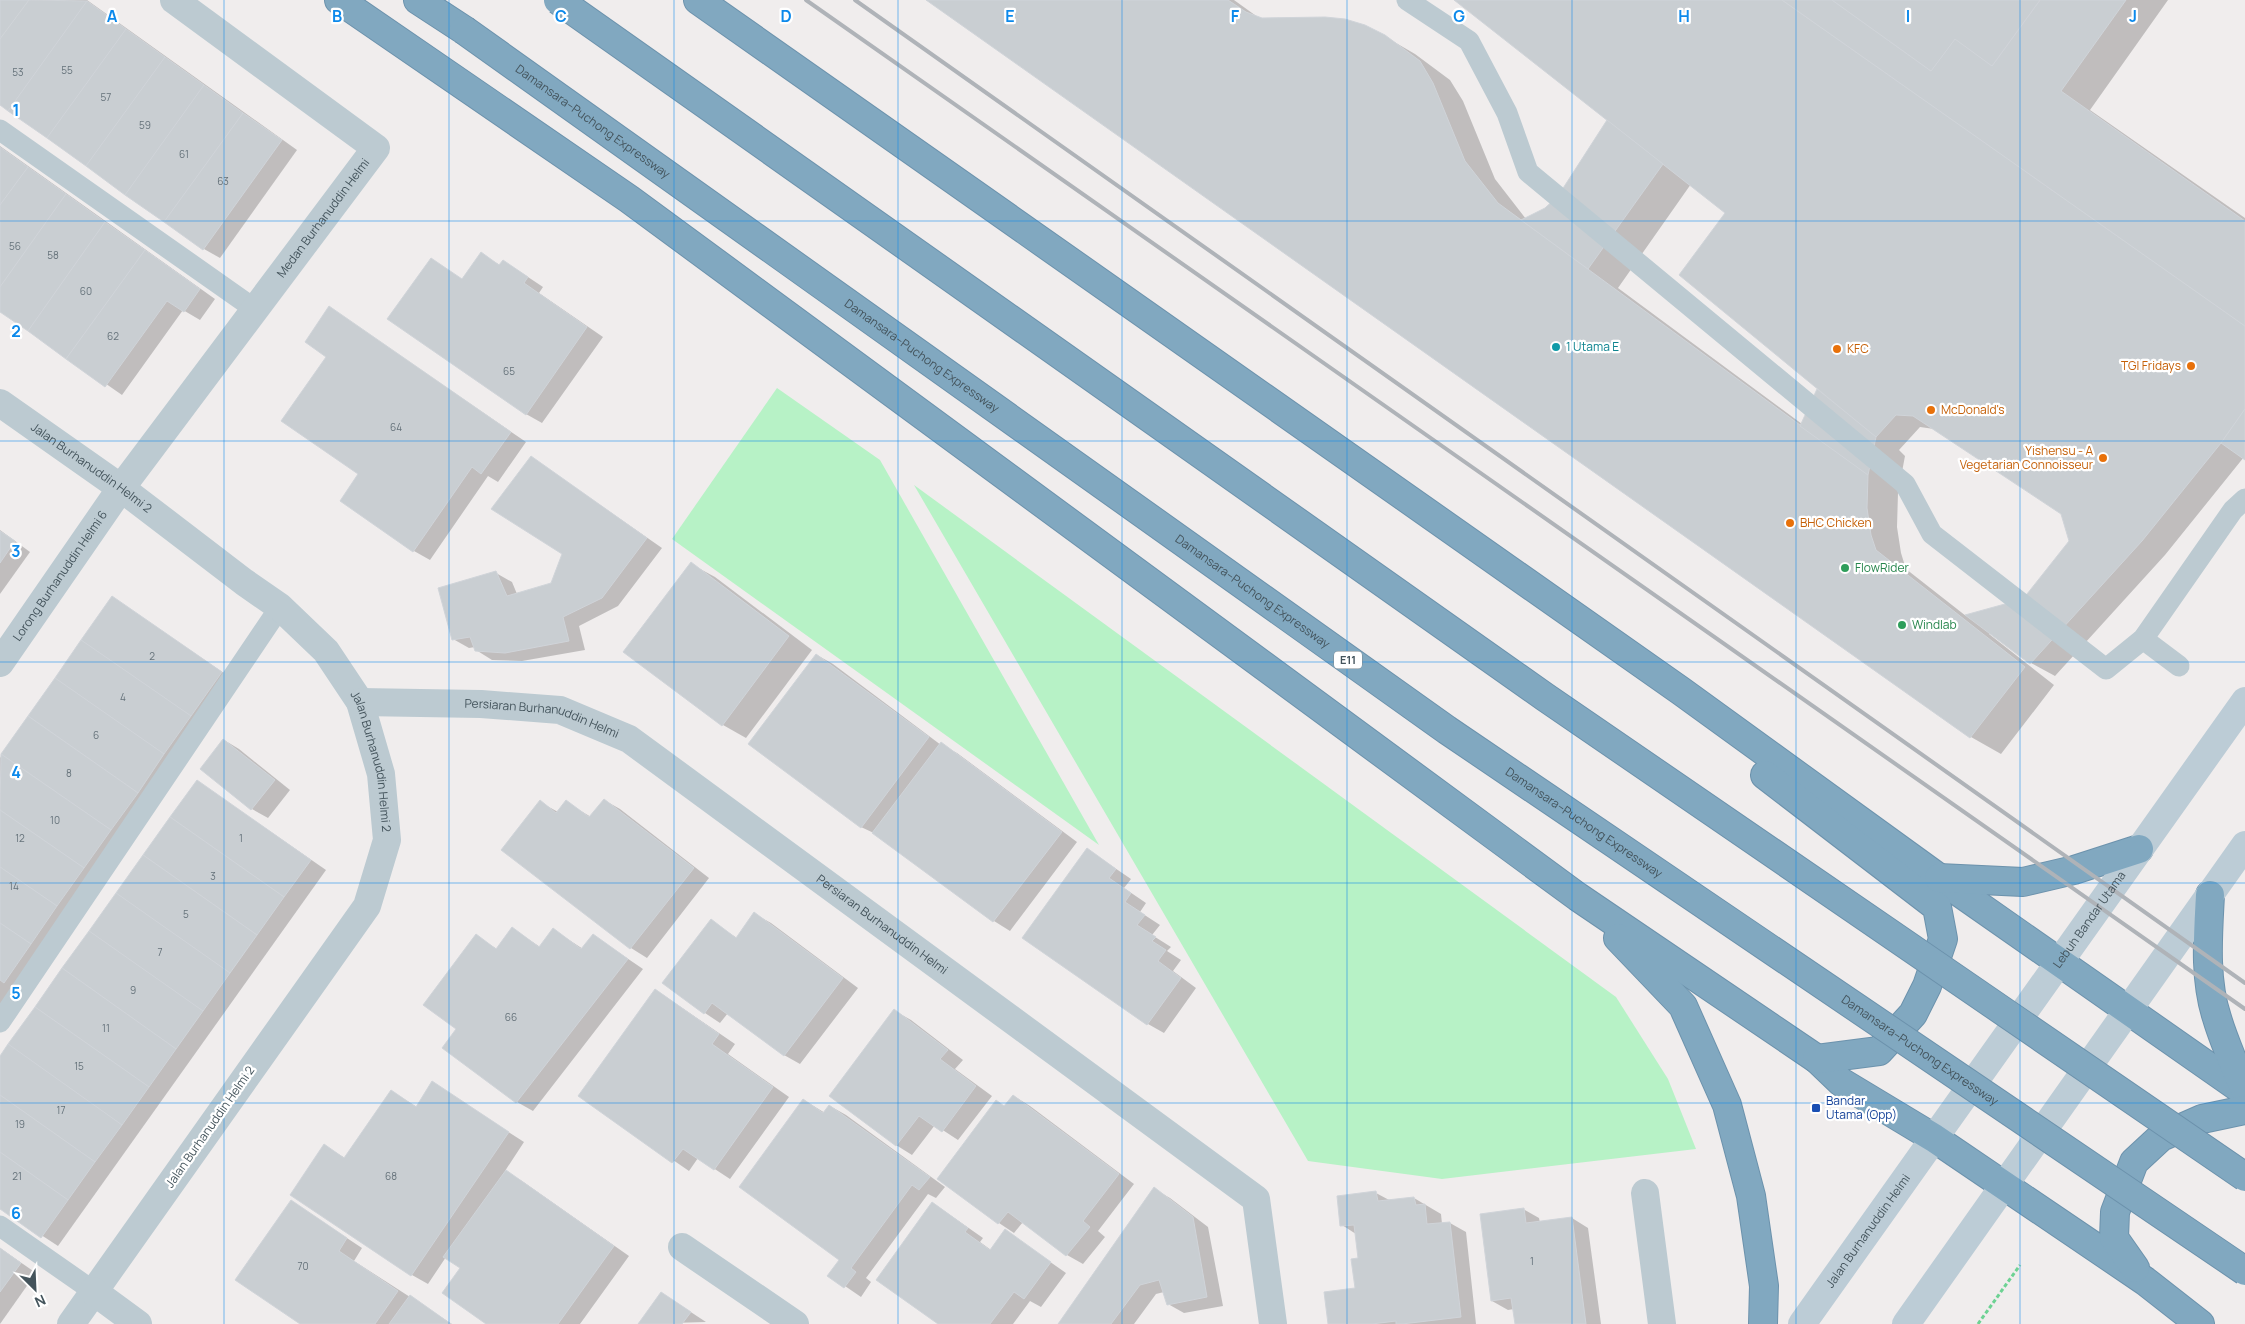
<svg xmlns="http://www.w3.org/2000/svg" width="2245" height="1324" font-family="Manrope,sans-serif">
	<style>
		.green { fill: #b7f2c6 }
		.shadow { fill: #0003; fill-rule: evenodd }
		.building { fill: #c9ced2; stroke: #d0d4d9 }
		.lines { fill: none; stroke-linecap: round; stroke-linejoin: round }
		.motorway-casing { stroke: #6c92ac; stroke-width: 30 }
		.path { stroke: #6dd293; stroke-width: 3; stroke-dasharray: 4 2.5; stroke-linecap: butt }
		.service { stroke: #bccad1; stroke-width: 21 }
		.minor { stroke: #bccad1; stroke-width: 28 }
		.secondary { stroke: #bcccd6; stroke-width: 28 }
		.motorway { stroke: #81a8c0; stroke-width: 28 }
		.rail { stroke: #afb3b8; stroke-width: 4 }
		.motorway-bridge-casing { stroke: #6c92ac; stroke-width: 30; stroke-linecap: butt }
		.motorway-bridge { stroke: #81a8c0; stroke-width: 28 }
		.grid { fill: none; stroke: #0c89eb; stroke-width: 1; stroke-opacity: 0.55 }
		.culture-dot { fill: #0f9aa8; stroke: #fff; stroke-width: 2 }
		.food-dot { fill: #e8710a; stroke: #fff; stroke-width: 2 }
		.leisure-dot { fill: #2e9e5b; stroke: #fff; stroke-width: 2 }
		.transit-dot { fill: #1a4fb4; stroke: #fff; stroke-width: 2 }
		.labels { text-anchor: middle; stroke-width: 4.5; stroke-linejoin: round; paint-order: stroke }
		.number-label { font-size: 10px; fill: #65727a }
		.shield { fill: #fff; stroke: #7c878d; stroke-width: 1 }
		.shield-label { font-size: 11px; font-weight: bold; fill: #44545c }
		.street-label { font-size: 12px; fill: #44545c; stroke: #fff }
		.culture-label { font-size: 12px; fill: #0d838f; stroke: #fff; text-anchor: start }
		.food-label { font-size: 12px; fill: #c56008; stroke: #fff; text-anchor: start }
		.leisure-label { font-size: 12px; fill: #27864d; stroke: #fff; text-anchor: start }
		.transit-label { font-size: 12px; fill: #164399; stroke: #fff; text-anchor: start }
		.grid-label { font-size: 16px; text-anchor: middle; font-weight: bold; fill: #0c89eb; stroke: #fff; stroke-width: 4.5; stroke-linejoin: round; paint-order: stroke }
	</style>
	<rect width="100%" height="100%" fill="#f0eded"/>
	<!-- green -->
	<g class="green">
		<polygon points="777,388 880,460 1099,845 672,539"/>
		<polygon points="914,485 1616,997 1668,1079 1696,1149 1442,1179 1308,1161"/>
	</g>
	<!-- shadow -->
	<g class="shadow">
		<polygon points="0,0 87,0 297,150 220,258 204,249 0,104"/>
		<path d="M928,0H1234L1259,18L1384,36L1415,54L1450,80L1463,101L1495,179L1526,219L1546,209L1559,197L1609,120L1456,0H2168L2090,110L2245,218V458L2244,457L2165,555L2055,676L2031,663L1990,632L1989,634L2054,685L2001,754L1971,737ZM1691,184L1727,213L1823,392L1818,390L1802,424L1618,288ZM1920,427L1934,429L2062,513L2070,542L2024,600L1966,616L1906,569L1901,553L1897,527L1898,493L1905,456L1899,450Z"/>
		<polygon points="0,146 215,299 200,320 183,310 122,395 0,310"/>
		<polygon points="481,254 500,265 503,261 519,271 543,287 539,293 603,337 542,423 526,414 462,279"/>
		<polygon points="330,308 526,442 498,482 488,476 430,560 414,551 328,357"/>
		<polygon points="531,457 662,548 618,606 579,626 585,650 522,661 492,660 476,650 475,647 469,648 453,639 496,573 512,582 517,594 552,584 563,554"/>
		<polygon points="0,530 30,552 0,594"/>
		<polygon points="691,564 715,577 812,650 746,738 723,725"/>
		<polygon points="113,598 237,682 0,1020 0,758"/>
		<polygon points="817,655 833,664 941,745 957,753 1077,842 1010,931 994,921 878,835 861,827"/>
		<polygon points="224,740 239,749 290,790 268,818 252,809"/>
		<polygon points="197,781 326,870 58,1246 0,1208 0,1058"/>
		<polygon points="604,800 620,809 709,878 647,958 631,948 503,849 540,802 558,812 566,802 591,817"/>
		<polygon points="1087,849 1131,879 1124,888 1146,903 1140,912 1160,925 1152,935 1171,947 1167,951 1181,960 1173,971 1196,988 1164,1033 1148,1024"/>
		<polygon points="755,914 771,923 858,988 800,1064 784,1055 728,1013 720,1023 705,1013 664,983 711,921 737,938"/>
		<polygon points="512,928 540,947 554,930 583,949 593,935 643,969 533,1111 517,1102 444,1048 457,1029 476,936 497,949"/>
		<polygon points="656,990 735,1044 728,1054 789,1097 730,1179 698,1158 689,1171 580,1096"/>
		<polygon points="895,1011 911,1020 963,1060 955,1069 992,1096 958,1140 935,1125 912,1155 896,1145 830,1096"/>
		<polygon points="433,1083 524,1142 505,1171 522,1181 629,1256 580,1324 488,1324 462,1268 446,1257 428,1284 412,1275 325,1146 345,1158 391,1091 417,1107"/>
		<polygon points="1014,1096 1030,1106 1134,1184 1098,1231 1105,1237 1083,1264 1067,1255 1023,1222 1014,1233 999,1223 938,1178"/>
		<polygon points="804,1100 825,1113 830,1106 846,1115 945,1187 936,1198 928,1194 866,1278 871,1282 861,1297 829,1275 841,1259"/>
		<polygon points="1154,1189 1170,1198 1208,1227 1223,1306 1184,1313 1168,1304 1164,1292 1156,1294 1134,1324 1059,1324"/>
		<polygon points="1376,1193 1391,1201 1414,1198 1441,1214 1442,1224 1450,1223 1466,1232 1476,1324 1329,1324 1356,1289 1359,1259 1356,1234 1342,1225"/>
		<polygon points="291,1201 362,1248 354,1261 452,1324 303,1324"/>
		<polygon points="933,1203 983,1238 980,1242 991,1250 1006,1231 1066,1273 1041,1307 1030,1301 1013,1324 940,1324"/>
		<polygon points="1523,1209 1539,1218 1540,1223 1572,1218 1588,1228 1601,1324 1516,1324 1514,1309 1508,1310 1492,1301"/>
		<polygon points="0,1248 36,1273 0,1324"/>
		<polygon points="661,1293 677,1303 706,1322 639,1324"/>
	</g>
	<!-- building -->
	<g class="building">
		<polygon points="0,0 29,0 0,39"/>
		<polygon points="29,0 87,1 8,111 0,105 0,39"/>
		<polygon points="926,0 1228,0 1246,12 1262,18 1325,17 1345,19 1365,25 1385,35 1420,61 1433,83 1465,161 1498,203 1868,475 1867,508 1871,535 1876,550 2025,667 1970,738"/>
		<polygon points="1454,0 1782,0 2245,326 2245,409 2221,443 2142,541 2030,664 1965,615 2023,599 2069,541 2061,514 1913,416 1896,415 1876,437 1679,275 1725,213"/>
		<polygon points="1782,0 1832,0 1931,71 1955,39 1992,66 2040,0 2126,0 2061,91 2245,221 2245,326"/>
		<polygon points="1832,0 2040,0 1992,66 1955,39 1931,71"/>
		<polygon points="87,1 126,29 47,138 8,111"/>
		<polygon points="126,29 165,57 86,166 47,138"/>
		<polygon points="165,57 204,85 125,195 86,166"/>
		<polygon points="204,85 243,113 164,222 125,195"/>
		<polygon points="243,113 282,140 203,250 164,222"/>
		<polygon points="1607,120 1663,164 1588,269 1521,220 1545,208 1558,196"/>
		<polygon points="0,147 28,167 0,205"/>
		<polygon points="28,167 66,194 0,287 0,205"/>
		<polygon points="66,194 105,222 28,331 0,312 0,287"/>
		<polygon points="105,222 145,250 66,359 28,331"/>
		<polygon points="145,250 200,289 184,312 167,301 105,387 66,359"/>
		<polygon points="481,252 499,265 503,260 528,277 524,283 587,327 526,415 387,319 431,258 462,279"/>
		<polygon points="329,306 511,432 481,474 472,467 413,552 340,501 358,474 281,421 326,357 305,342"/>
		<polygon points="1817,389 1876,437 1868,475 1800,426"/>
		<polygon points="2245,409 2245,460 2221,443"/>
		<polygon points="531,456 647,538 602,598 563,617 569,641 505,653 475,651 470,637 452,640 438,588 496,571 507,596 551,583 562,554 491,509"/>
		<polygon points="0,531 15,541 0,563"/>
		<polygon points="691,562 789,636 722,726 623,652"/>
		<polygon points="112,596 222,672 191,716 81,640"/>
		<polygon points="81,640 191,716 164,754 55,678"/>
		<polygon points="816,654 929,737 861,828 748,744"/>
		<polygon points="55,678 164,754 138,793 28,716"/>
		<polygon points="28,716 138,793 111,830 1,754"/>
		<polygon points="223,739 275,780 251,810 200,769"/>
		<polygon points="941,742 1062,832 993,922 872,833"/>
		<polygon points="1,754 111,830 84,868 0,810"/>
		<polygon points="197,780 311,860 284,897 170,817"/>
		<polygon points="604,799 694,868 630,949 501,850 540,800 556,813 566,800 589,817"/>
		<polygon points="0,810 84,868 57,906 0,867"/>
		<polygon points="170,817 284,897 257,935 143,855"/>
		<polygon points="1087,848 1116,869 1109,878 1131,893 1125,902 1145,915 1137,925 1156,937 1152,941 1166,950 1158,961 1181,978 1147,1025 1022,938"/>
		<polygon points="143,855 257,935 230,973 116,893"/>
		<polygon points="0,867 57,906 31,944 0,923"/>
		<polygon points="116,893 230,973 203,1011 89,931"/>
		<polygon points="754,912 843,978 784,1056 712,1003 704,1014 662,983 711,919 736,938"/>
		<polygon points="0,923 31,944 4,983 0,980"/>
		<polygon points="512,927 539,947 553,928 581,949 593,934 628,959 516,1103 442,1048 456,1029 423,1005 476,934 496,949"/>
		<polygon points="89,931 203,1011 176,1049 62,968"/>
		<polygon points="62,968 176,1049 149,1087 35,1007"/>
		<polygon points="655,989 719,1034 712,1044 773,1087 714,1170 683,1149 672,1163 578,1096"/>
		<polygon points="35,1007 149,1087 122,1125 8,1044"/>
		<polygon points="894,1009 948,1050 940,1059 976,1086 942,1132 919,1116 896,1146 829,1096"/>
		<polygon points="8,1044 122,1125 95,1162 0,1095 0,1056"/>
		<polygon points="432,1081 509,1132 411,1276 290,1195 324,1144 344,1158 391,1090 416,1107"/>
		<polygon points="0,1095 95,1162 68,1200 0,1152"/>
		<polygon points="1013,1095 1119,1174 1083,1221 1090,1227 1066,1256 1008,1212 998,1224 937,1179 996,1100 1004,1106"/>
		<polygon points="803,1099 823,1113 829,1105 930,1177 919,1190 912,1185 851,1268 856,1272 844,1288 827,1276 839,1260 739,1187"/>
		<polygon points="0,1152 68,1200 41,1238 0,1209"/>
		<polygon points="506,1170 614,1246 558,1324 486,1324 442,1293 460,1268 443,1257"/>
		<polygon points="1154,1187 1193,1217 1207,1297 1167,1305 1159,1280 1140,1285 1111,1324 1058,1324"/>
		<polygon points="1376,1191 1378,1201 1414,1197 1416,1205 1425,1204 1427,1224 1450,1222 1461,1317 1402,1324 1396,1324 1396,1321 1372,1324 1328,1324 1324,1292 1355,1288 1351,1259 1358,1258 1354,1225 1340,1226 1337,1196"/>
		<polygon points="291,1200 347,1238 339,1251 398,1291 375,1324 300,1324 235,1280"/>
		<polygon points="932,1202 968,1228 965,1232 990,1250 1005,1229 1051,1262 1024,1299 1014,1292 990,1324 938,1324 876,1280"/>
		<polygon points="1524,1208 1526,1223 1572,1217 1586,1324 1515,1324 1511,1298 1491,1301 1480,1214"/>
		<polygon points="0,1248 21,1263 0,1292"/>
		<polygon points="661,1292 691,1312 682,1324 638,1324"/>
		<polygon points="410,1295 451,1324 389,1324"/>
	</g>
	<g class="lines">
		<!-- motorway casing -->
		<g class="motorway-casing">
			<g id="motorway">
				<polyline points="339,0 629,199 1578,897 1817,1059 1841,1082 1934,1138 2145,1281 2200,1324"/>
				<polyline points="418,0 464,30"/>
				<polyline points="698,0 1681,691 1939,878 2245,1092"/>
				<polyline points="1765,775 1937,907 1943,939 1927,986 1913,1014 1879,1051 1817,1059"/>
				<polyline points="1939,878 2023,882 2074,870 2139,849"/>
				<path d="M2210,895C2208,934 2204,979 2217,1018C2224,1042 2235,1066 2245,1090"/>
				<polyline points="1618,938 1683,1006 1727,1105 1751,1196 1764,1286 1763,1324"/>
				<polyline points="2135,1268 2114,1238 2115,1212 2134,1162 2161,1137 2202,1119 2245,1110"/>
			</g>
		</g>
		<!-- path -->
		<polyline class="path" points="1978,1324 2020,1265"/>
		<!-- service -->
		<g class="service">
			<polyline points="1407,0 1469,41 1507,113 1528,172 1905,484 1932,534 2106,669 2143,639 2233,510 2245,499"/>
			<polyline points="0,130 256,310"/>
			<polyline points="2143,639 2179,666"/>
			<polyline points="0,1022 280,607"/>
			<polyline points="0,1226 93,1291"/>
		</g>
		<!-- minor -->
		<g class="minor">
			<path id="s1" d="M0,403L121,488L244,582L280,607L326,651L360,702L381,774L387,840L367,906L71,1324"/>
			<path id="s2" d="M0,663L121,488L376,148L174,0"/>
			<path id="s3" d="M360,702L481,704L560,710L629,739L1256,1199L1273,1324"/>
			<polyline points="1645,1193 1662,1324"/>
			<polyline points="682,1247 795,1324"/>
			<polyline points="93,1291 138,1324"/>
		</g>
		<!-- secondary -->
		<g class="secondary">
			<path id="s4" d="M1802,1324L2245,701"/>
			<polyline points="1906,1324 2245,845"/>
		</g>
		<!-- motorway -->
		<use href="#motorway" class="motorway"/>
		<!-- rail -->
		<g class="rail">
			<polyline points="806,0 2245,1009"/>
			<polyline points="855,0 2245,983"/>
		</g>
		<!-- motorway-bridge casing -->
		<g class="motorway-bridge-casing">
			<g id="motorway-bridge">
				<polyline points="558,0 1545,697 2245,1177"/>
				<path id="s5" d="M464,30L1447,730L2245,1271"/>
			</g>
		</g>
		<!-- motorway-bridge -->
		<use href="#motorway-bridge" class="motorway-bridge"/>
	</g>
	<!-- grid -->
	<path class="grid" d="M224,0V1324M449,0V1324M674,0V1324M898,0V1324M1122,0V1324M1347,0V1324M1572,0V1324M1796,0V1324M2020,0V1324M0,221H2245M0,441H2245M0,662H2245M0,883H2245M0,1103H2245"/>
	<!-- markers -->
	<circle class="culture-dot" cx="1556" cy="347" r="5"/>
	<g class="food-dot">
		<circle cx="1837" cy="349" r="5"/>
		<circle cx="2191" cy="366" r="5"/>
		<circle cx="1931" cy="410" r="5"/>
		<circle cx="2103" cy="458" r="5"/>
		<circle cx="1790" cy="523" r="5"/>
	</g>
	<g class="leisure-dot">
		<circle cx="1845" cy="568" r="5"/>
		<circle cx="1902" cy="625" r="5"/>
	</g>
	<rect class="transit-dot" x="1811" y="1103" width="10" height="10" rx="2.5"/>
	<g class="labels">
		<!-- number labels -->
		<g class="number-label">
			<text x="67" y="74">55</text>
			<text x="18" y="76">53</text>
			<text x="106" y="101">57</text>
			<text x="145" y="129">59</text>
			<text x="184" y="158">61</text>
			<text x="223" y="185">63</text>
			<text x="15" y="250">56</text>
			<text x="53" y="259">58</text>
			<text x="86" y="295">60</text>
			<text x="113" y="340">62</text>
			<text x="509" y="375">65</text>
			<text x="396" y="431">64</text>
			<text x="152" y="660">2</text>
			<text x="123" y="701">4</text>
			<text x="96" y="739">6</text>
			<text x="69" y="777">8</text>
			<text x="55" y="824">10</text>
			<text x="20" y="842">12</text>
			<text x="241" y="842">1</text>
			<text x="213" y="880">3</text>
			<text x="14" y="890">14</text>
			<text x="186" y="918">5</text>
			<text x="160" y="956">7</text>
			<text x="133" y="994">9</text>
			<text x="511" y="1021">66</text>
			<text x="106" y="1032">11</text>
			<text x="79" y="1070">15</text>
			<text x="61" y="1114">17</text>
			<text x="20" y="1128">19</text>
			<text x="17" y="1180">21</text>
			<text x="391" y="1180">68</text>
			<text x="1532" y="1265">1</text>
			<text x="303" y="1270">70</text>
		</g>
		<!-- shield labels -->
		<rect class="shield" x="1334" y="651.5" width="28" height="17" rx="4"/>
		<g class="shield-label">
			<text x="1348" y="664">E11</text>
		</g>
		<!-- street labels -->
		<g class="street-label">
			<text dy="4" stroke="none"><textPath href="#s5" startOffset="158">Damansara–Puchong Expressway</textPath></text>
			<text dy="4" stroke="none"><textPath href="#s2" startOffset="550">Medan Burhanuddin Helmi</textPath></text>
			<text dy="4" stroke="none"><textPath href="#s5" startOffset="562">Damansara–Puchong Expressway</textPath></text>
			<text dy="4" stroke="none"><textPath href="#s1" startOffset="112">Jalan Burhanuddin Helmi 2</textPath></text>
			<text dy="4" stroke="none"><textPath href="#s2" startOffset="106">Lorong Burhanuddin Helmi 6</textPath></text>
			<text dy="4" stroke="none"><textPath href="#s5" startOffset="968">Damansara–Puchong Expressway</textPath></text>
			<text dy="4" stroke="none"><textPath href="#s3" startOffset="184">Persiaran Burhanuddin Helmi</textPath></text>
			<text dy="4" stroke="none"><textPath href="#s1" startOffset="532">Jalan Burhanuddin Helmi 2</textPath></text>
			<text dy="4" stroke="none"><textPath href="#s5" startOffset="1372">Damansara–Puchong Expressway</textPath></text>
			<text dy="4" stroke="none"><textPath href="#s4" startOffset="496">Lebuh Bandar Utama</textPath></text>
			<text dy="4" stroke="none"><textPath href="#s3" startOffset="589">Persiaran Burhanuddin Helmi</textPath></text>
			<text dy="4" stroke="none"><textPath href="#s5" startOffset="1778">Damansara–Puchong Expressway</textPath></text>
			<text transform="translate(210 1127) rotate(-55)" y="4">Jalan Burhanuddin Helmi 2</text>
			<text dy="4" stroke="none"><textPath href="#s4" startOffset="114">Jalan Burhanuddin Helmi</textPath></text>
		</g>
		<!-- culture labels -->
		<g class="culture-label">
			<text x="1566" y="351">1 Utama E</text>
		</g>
		<!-- food labels -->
		<g class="food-label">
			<text x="1847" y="353">KFC</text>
			<text x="2181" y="370" text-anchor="end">TGI Fridays</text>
			<text x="1941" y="414">McDonald's</text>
			<text x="2093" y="455" text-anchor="end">Yishensu - A<tspan x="2093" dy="14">Vegetarian Connoisseur</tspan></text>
			<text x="1800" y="527">BHC Chicken</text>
		</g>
		<!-- leisure labels -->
		<g class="leisure-label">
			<text x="1855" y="572">FlowRider</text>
			<text x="1912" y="629">Windlab</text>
		</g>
		<!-- transit labels -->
		<g class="transit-label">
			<text x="1826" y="1105">Bandar<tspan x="1826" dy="14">Utama (Opp)</tspan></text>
		</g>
	</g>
	<g class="grid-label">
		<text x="112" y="22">A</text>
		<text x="337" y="22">B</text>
		<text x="561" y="22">C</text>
		<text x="786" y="22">D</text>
		<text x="1010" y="22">E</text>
		<text x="1235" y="22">F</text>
		<text x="1459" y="22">G</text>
		<text x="1684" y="22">H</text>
		<text x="1908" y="22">I</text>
		<text x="2133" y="22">J</text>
		<text x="16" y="116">1</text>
		<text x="16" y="337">2</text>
		<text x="16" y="557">3</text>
		<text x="16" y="778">4</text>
		<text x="16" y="999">5</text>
		<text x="16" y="1219">6</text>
	</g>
	<!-- north arrow -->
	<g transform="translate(35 1289) rotate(156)" stroke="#ffffff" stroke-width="4" paint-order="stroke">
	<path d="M0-4L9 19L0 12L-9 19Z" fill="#44545c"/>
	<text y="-8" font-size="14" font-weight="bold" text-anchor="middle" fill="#44545c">N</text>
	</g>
</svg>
